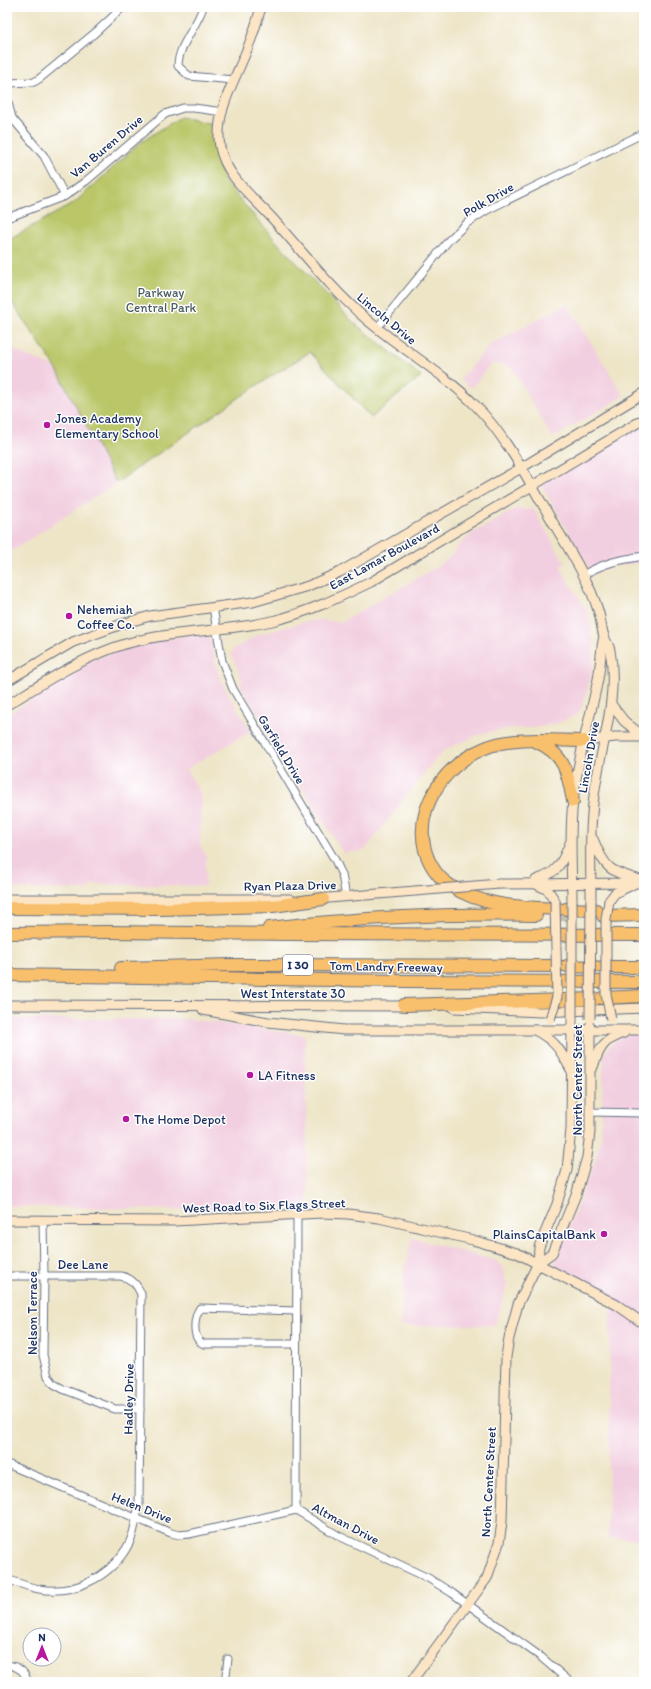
<svg xmlns="http://www.w3.org/2000/svg" width="651" height="1689" font-family="Itim,sans-serif">
	<style>
		.built { fill: #f2cfe0 }
		.green { fill: #bac668; stroke: #6a7a63 }
		.lines { fill: none; stroke-linecap: round; stroke-linejoin: round }
		.highway-tunnel { stroke: #c4c1b2; stroke-width: 12; stroke-dasharray: 12 6; stroke-linecap: butt }
		.street-casing { stroke: #656f83; stroke-width: 9 }
		.secondary-casing { stroke: #656f83; stroke-width: 11 }
		.highway-casing { stroke: #656f83; stroke-width: 14 }
		.street { stroke: #fff; stroke-width: 7 }
		.secondary { stroke: #fce5c4; stroke-width: 9 }
		.highway { stroke: #f8bf6c; stroke-width: 12 }
		.secondary-bridge-casing { stroke: #656f83; stroke-width: 11; stroke-linecap: butt }
		.secondary-bridge { stroke: #fce5c4; stroke-width: 9 }
		.poi-dot { fill: #b5179e; stroke: #fff; stroke-width: 1.5 }
		.labels { text-anchor: middle; stroke-width: 3; stroke-linejoin: round; paint-order: stroke }
		.shield { fill: #fff; stroke: #5f6d8e; stroke-width: 1 }
		.shield-label { font-size: 12px; font-weight: bold; fill: #1b2f5e }
		.street-label { font-size: 13px; fill: #1b2f5e; stroke: #fff }
		.park-label { font-size: 13px; fill: #4b5c61; stroke: #fff }
		.poi-label { font-size: 13px; fill: #1b2f5e; stroke: #fff; text-anchor: start }
	</style>
	<rect width="100%" height="100%" fill="#fff"/>
	<filter id="ink" filterUnits="userSpaceOnUse"><feTurbulence type="fractalNoise" baseFrequency=".025" numOctaves="2"/><feDisplacementMap in="SourceGraphic" scale="8" xChannelSelector="R" yChannelSelector="G"/><feConvolveMatrix kernelMatrix="1 2 1 2 8 2 1 2 1" color-interpolation-filters="sRGB"/></filter>
	<filter id="wash" filterUnits="userSpaceOnUse"><feTurbulence type="fractalNoise" baseFrequency=".012" numOctaves="4" result="noise"/><feDisplacementMap in="SourceGraphic" scale="16" xChannelSelector="R" yChannelSelector="G"/><feGaussianBlur stdDeviation="0.9" result="paint"/><feColorMatrix in="noise" values="0 0 0 0 0 0 0 0 0 0 0 0 0 0 0 0 0 1.4 0 .05"/><feComposite in="paint" operator="in"/></filter>
	<g filter="url(#wash)">
		<rect width="100%" height="100%" fill="#eee5c7"/>
		<!-- built -->
		<g class="built">
			<polygon points="567,304 624,396 552,438 512,368 503,364 491,364 471,388 460,379 490,345"/>
			<polygon points="7,350 13,350 56,368 116,483 10,552 7,552"/>
			<polygon points="644,424 644,562 612,566 596,572 593,575 542,486 544,483"/>
			<polygon points="517,508 526,510 533,508 565,563 560,566 561,568 582,603 589,618 593,645 593,662 591,676 583,704 578,714 557,723 534,728 513,728 494,731 478,735 446,749 431,764 365,850 360,852 350,851 344,854 292,772 239,683 243,681 231,654 234,649 256,636 279,629 304,622 320,620 342,622 438,566 450,557 458,546 472,534"/>
			<polygon points="207,635 209,636 215,661 221,680 231,699 251,731 186,769 201,795 200,845 206,856 205,886 91,884 90,890 7,889 7,715 49,689 46,684 89,661 140,644 183,636"/>
			<polygon points="7,1019 190,1019 305,1035 308,1206 189,1210 7,1206"/>
			<polygon points="644,1032 644,1539 608,1538 610,1316 616,1302 552,1269 594,1164 601,1137 604,1054 612,1043 624,1035"/>
			<polygon points="412,1238 497,1261 503,1267 507,1285 495,1325 401,1326 404,1272"/>
		</g>
		<!-- green -->
		<polygon class="green" points="180,117 213,124 213,142 225,182 274,239 354,323 421,376 371,418 310,352 259,384 116,483 56,368 7,295 7,240 74,203 141,142"/>
	</g>
	<g filter="url(#ink)">
		<g class="lines">
			<!-- highway-tunnel -->
			<polyline class="highway-tunnel" points="559,915 567,915"/>
			<!-- street casing -->
			<g class="street-casing">
				<g id="street">
					<path d="M203,7C197,27 178,45 178,66L189,76L234,80"/>
					<polyline points="7,83 34,82 39,79 96,32 123,7"/>
					<polyline points="7,99 12,118 44,156 65,196"/>
					<polyline points="7,218 65,196 86,181 165,114 183,108 194,108 223,112"/>
					<polyline points="377,328 449,240 467,223 487,210 644,133"/>
					<path d="M583,575C605,562 619,560 644,556"/>
					<polyline points="213,607 222,661 233,689 335,860 342,875 346,897"/>
					<polyline points="590,1112 644,1113"/>
					<polyline points="43,1220 44,1276 43,1355 48,1376 54,1384 63,1389 115,1409 140,1409"/>
					<path d="M7,1276H121C131,1278 137,1284 141,1294L139,1505C135,1520 135,1535 126,1549C108,1578 73,1595 39,1589C28,1587 18,1583 7,1579"/>
					<path d="M296,1344H204C191,1339 194,1317 200,1308L296,1311"/>
					<polyline points="7,1464 171,1533 179,1535 189,1534 296,1510"/>
					<polyline points="296,1510 339,1536 428,1578 452,1593 541,1657 570,1682"/>
					<polyline points="296,1510 297,1214"/>
					<path d="M7,1665C17,1666 26,1671 27,1682"/>
					<polyline points="225,1682 228,1659"/>
				</g>
			</g>
			<!-- secondary casing -->
			<g class="secondary-casing">
				<g id="secondary">
					<path d="M261,7C257,22 252,38 246,52C234,82 214,114 220,147C226,177 253,197 272,218C303,252 331,289 366,319C401,349 444,373 477,407C506,437 526,476 547,512C565,544 587,575 598,610C601,618 601,628 604,636C605,641 609,645 610,650C619,699 600,748 594,796C589,831 591,866 591,901"/>
					<polyline points="7,681 73,642 122,624 150,616 253,602 308,586 340,572 521,468 644,393"/>
					<polyline points="611,704 624,721 644,737"/>
					<path d="M7,705C45,682 82,657 125,644C174,630 224,632 272,621C307,613 340,597 371,582L644,419"/>
					<polyline points="584,741 615,737 644,737"/>
					<path d="M593,839C605,869 610,872 641,880"/>
					<path d="M536,880C558,873 562,863 570,843"/>
					<polyline points="499,884 644,883"/>
					<polyline points="536,884 548,890 555,901"/>
					<polyline points="7,899 290,899"/>
					<polyline points="316,899 415,891"/>
					<path d="M572,901C572,868 569,834 573,801C577,761 589,723 597,684C601,668 600,652 604,636"/>
					<polyline points="609,901 615,893 632,885"/>
					<polyline points="7,1005 409,1006"/>
					<polyline points="454,1008 540,1012 644,1008"/>
					<polyline points="203,1010 268,1022 344,1030 644,1030"/>
					<path d="M535,1030C556,1042 559,1048 570,1068"/>
					<path d="M593,1067C599,1048 604,1039 624,1033"/>
					<polyline points="7,1220 175,1221 322,1213 348,1214 379,1218 473,1240 517,1253 617,1305 644,1324"/>
					<polyline points="538,1263 552,1253 577,1192 587,1157 590,1132 590,1026"/>
					<polyline points="411,1682 487,1578 499,1543 502,1522 506,1357 509,1338 518,1304 538,1263 539,1247 557,1204 567,1170 571,1129 572,1019"/>
				</g>
			</g>
			<!-- highway casing -->
			<g class="highway-casing">
				<g id="highway">
					<path d="M537,742C565,754 568,774 573,801"/>
					<polyline points="7,908 161,909 273,906 323,899"/>
					<path d="M559,909C523,907 482,907 451,886C438,878 429,864 425,850C414,806 446,764 485,748C513,736 555,741 584,741"/>
					<polyline points="566,909 596,910"/>
					<polyline points="603,916 644,915"/>
					<path d="M269,928C358,918 447,913 536,915"/>
					<polyline points="7,933 109,932 284,934 644,935"/>
					<polyline points="567,966 595,967"/>
					<polyline points="602,967 644,967"/>
					<polyline points="121,968 232,965 559,966"/>
					<polyline points="7,975 403,981 644,982"/>
					<polyline points="602,998 644,996"/>
					<polyline points="404,1005 595,999"/>
				</g>
			</g>
			<!-- street -->
			<use href="#street" class="street"/>
			<!-- secondary -->
			<use href="#secondary" class="secondary"/>
			<!-- highway -->
			<use href="#highway" class="highway"/>
			<!-- secondary-bridge casing -->
			<g class="secondary-bridge-casing">
				<g id="secondary-bridge">
					<polyline points="415,891 499,884"/>
					<polyline points="609,901 606,919 606,994 611,1019"/>
					<polyline points="550,1019 557,997 555,901"/>
					<polyline points="572,1019 572,901"/>
					<polyline points="590,1019 591,901"/>
				</g>
			</g>
			<!-- secondary-bridge -->
			<use href="#secondary-bridge" class="secondary-bridge"/>
		</g>
	</g>
	<!-- markers -->
	<g class="poi-dot">
		<circle cx="47" cy="425" r="4"/>
		<circle cx="69" cy="616" r="4"/>
		<circle cx="250" cy="1075" r="4"/>
		<circle cx="126" cy="1119" r="4"/>
		<circle cx="604" cy="1234" r="4"/>
	</g>
	<g class="labels">
		<!-- shield labels -->
		<rect class="shield" x="283" y="955" width="30" height="20" rx="3"/>
		<g class="shield-label">
			<text x="298" y="969">I 30</text>
		</g>
		<!-- street labels -->
		<g class="street-label">
			<text transform="translate(106 146) rotate(-40)" y="5">Van Buren Drive</text>
			<text transform="translate(488 199) rotate(-30)" y="5">Polk Drive</text>
			<text transform="translate(387 318) rotate(40)" y="5">Lincoln Drive</text>
			<text transform="translate(384 556) rotate(-29)" y="5">East Lamar Boulevard</text>
			<text transform="translate(282 749) rotate(59)" y="5">Garfield Drive</text>
			<text transform="translate(588 757) rotate(-80)" y="5">Lincoln Drive</text>
			<text transform="translate(290 885) rotate(-1)" y="5">Ryan Plaza Drive</text>
			<text transform="translate(386 966) rotate(1)" y="5">Tom Landry Freeway</text>
			<text x="293" y="998">West Interstate 30</text>
			<text transform="translate(577 1080) rotate(-90)" y="5">North Center Street</text>
			<text transform="translate(264 1205) rotate(-2)" y="5">West Road to Six Flags Street</text>
			<text x="83" y="1269">Dee Lane</text>
			<text transform="translate(32 1313) rotate(-90)" y="5">Nelson Terrace</text>
			<text transform="translate(128 1399) rotate(-89)" y="5">Hadley Drive</text>
			<text transform="translate(488 1482) rotate(-87)" y="5">North Center Street</text>
			<text transform="translate(142 1507) rotate(22)" y="5">Helen Drive</text>
			<text transform="translate(346 1523) rotate(28)" y="5">Altman Drive</text>
		</g>
		<!-- park labels -->
		<g class="park-label">
			<text x="161" y="297">Parkway<tspan x="161" dy="15">Central Park</tspan></text>
		</g>
		<!-- poi labels -->
		<g class="poi-label">
			<text x="55" y="423">Jones Academy<tspan x="55" dy="15">Elementary School</tspan></text>
			<text x="77" y="614">Nehemiah<tspan x="77" dy="15">Coffee Co.</tspan></text>
			<text x="258" y="1080">LA Fitness</text>
			<text x="134" y="1124">The Home Depot</text>
			<text x="596" y="1239" text-anchor="end">PlainsCapitalBank</text>
		</g>
	</g>
	<!-- margin -->
	<rect width="651" height="1689" fill="none" stroke="#fff" stroke-width="24"/>
	<!-- north arrow -->
	<g transform="translate(42 1647)"><circle r="19" fill="#ffffff" stroke="#a4acbf"/>
	<path d="M0-3L7 15L0 10L-7 15Z" fill="#b5179e"/>
	<text y="-6" font-size="11" font-weight="bold" text-anchor="middle" fill="#1b2f5e">N</text>
	</g>
</svg>
